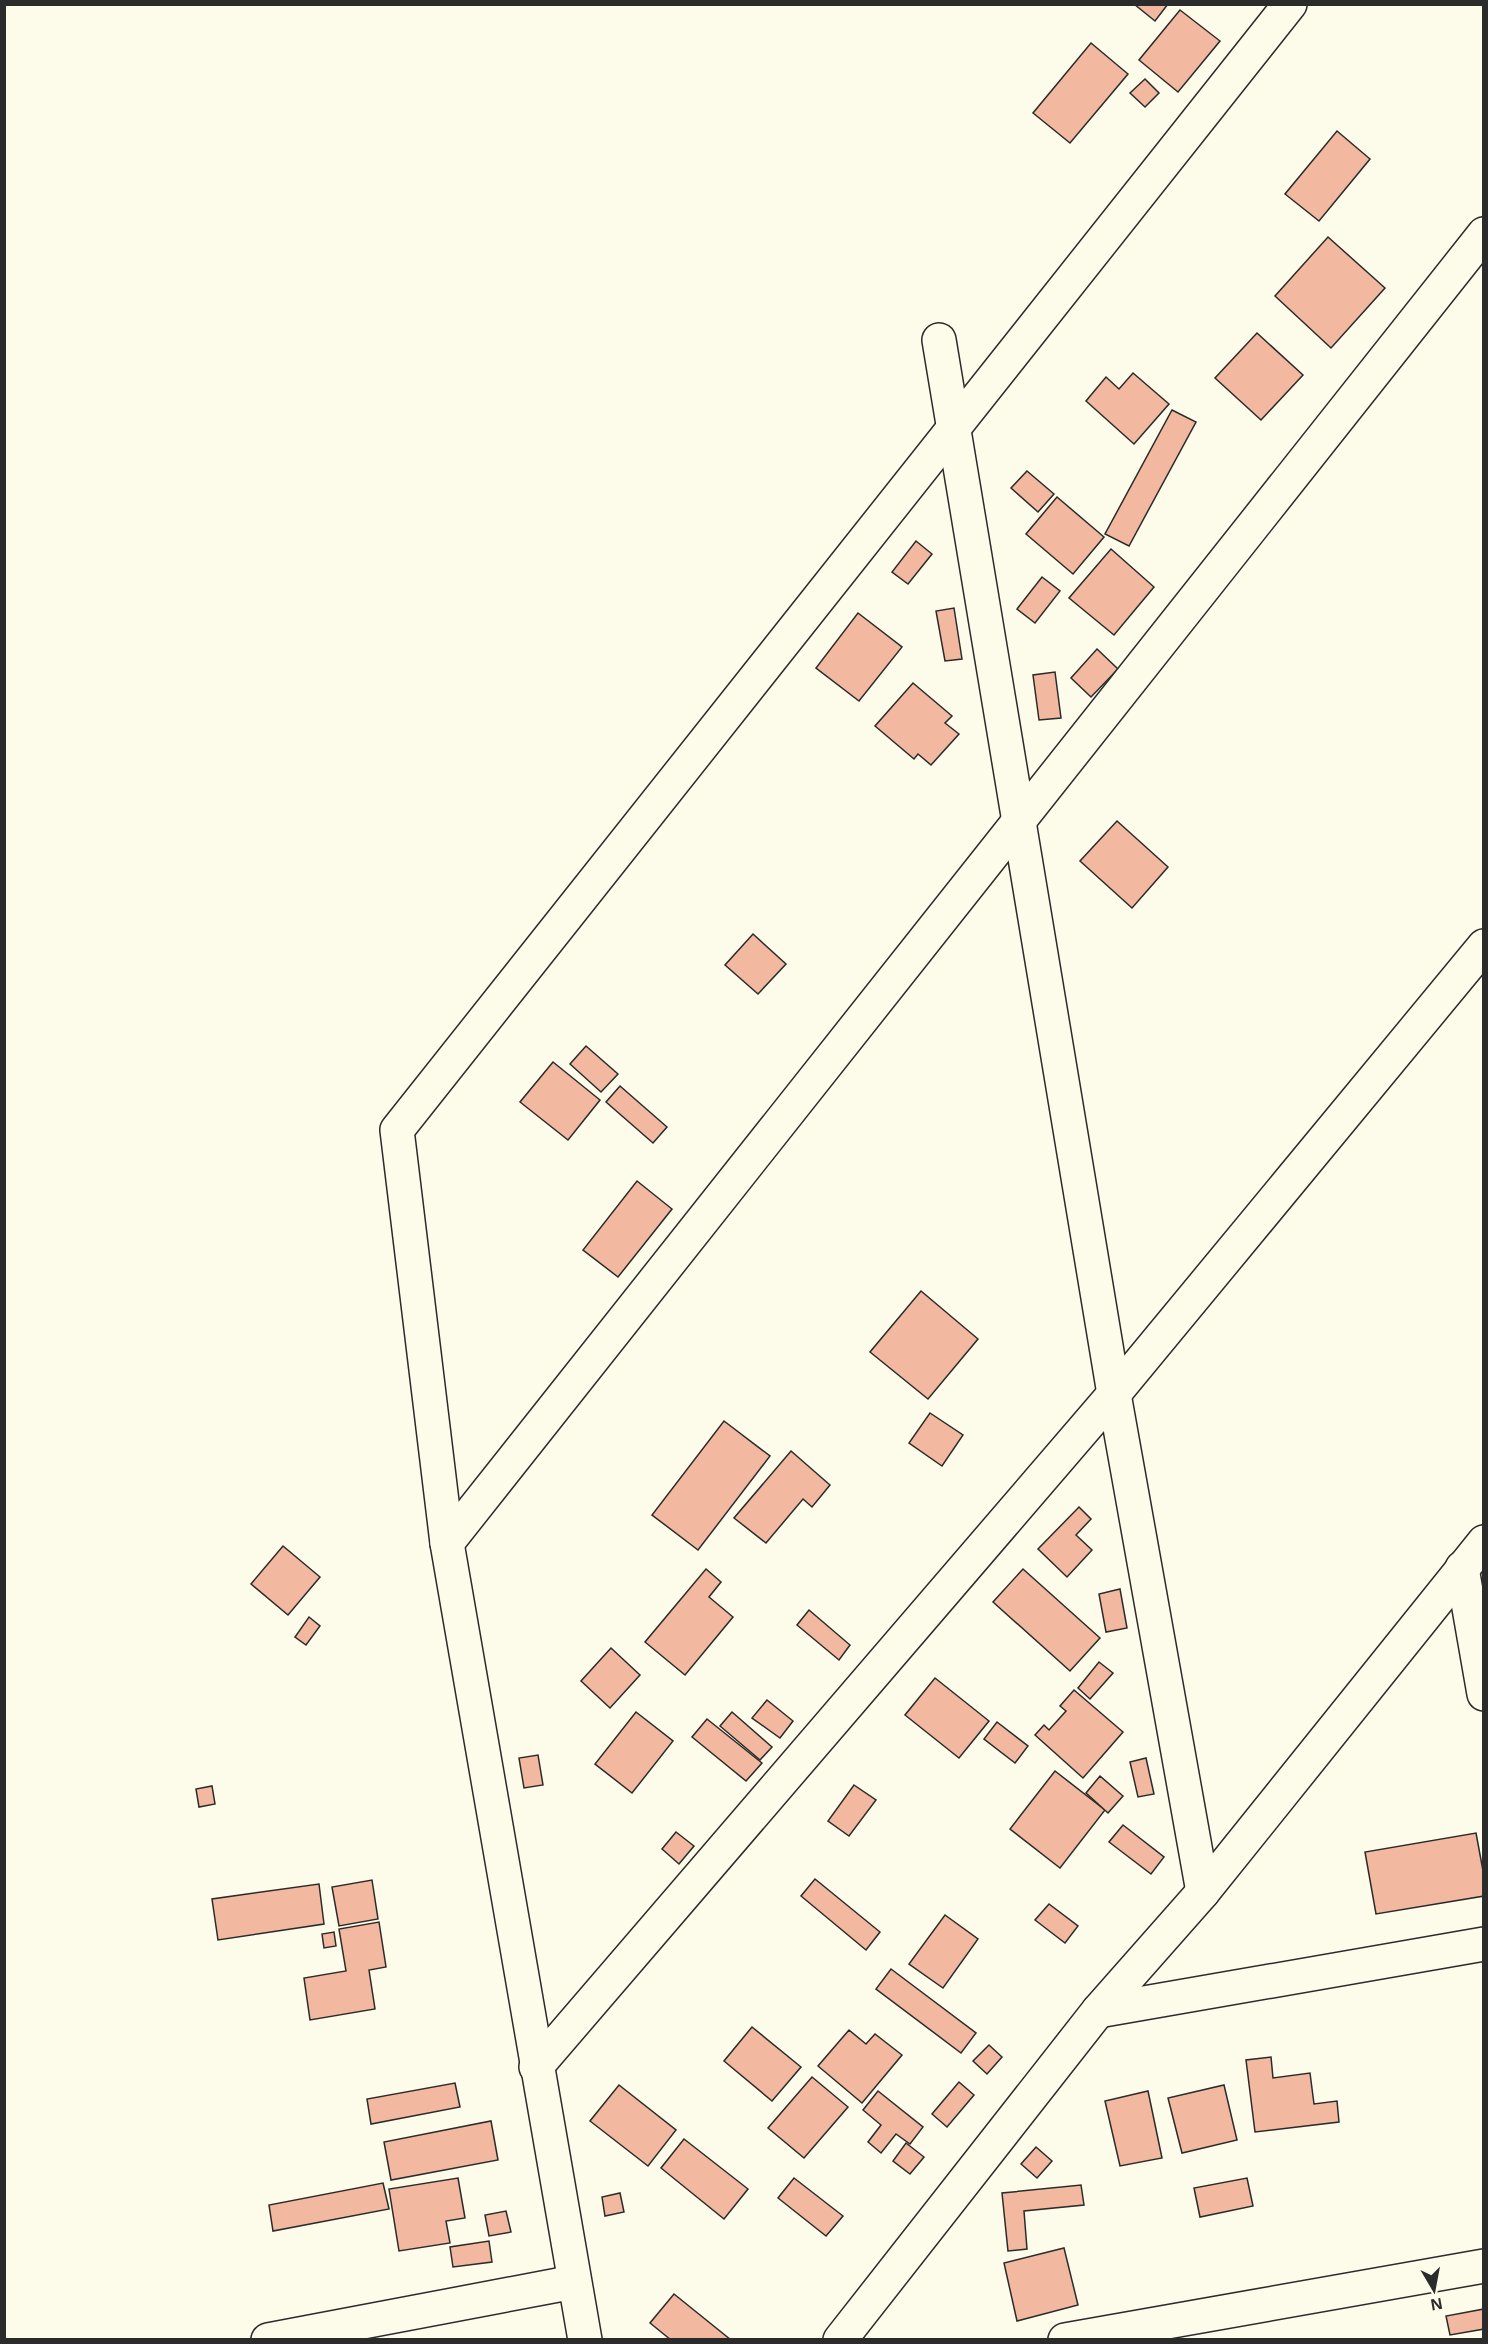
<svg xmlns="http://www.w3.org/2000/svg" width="1488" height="2344" font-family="Helvetica,sans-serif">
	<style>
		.building { fill: #f2b8a0; stroke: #2b2b2b; stroke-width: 1.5 }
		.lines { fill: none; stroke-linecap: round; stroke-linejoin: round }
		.minor-casing { stroke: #2b2b2b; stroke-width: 36 }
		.minor { stroke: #fdfbea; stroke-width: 33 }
	</style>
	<rect width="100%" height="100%" fill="#fdfbea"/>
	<!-- building -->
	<g class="building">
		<polygon points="1134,4 1168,4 1155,21"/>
		<polygon points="1180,10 1220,41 1178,92 1139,60"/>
		<polygon points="1091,43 1128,74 1070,143 1033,113"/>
		<polygon points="1145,79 1159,93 1145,107 1130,93"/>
		<polygon points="1337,131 1370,159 1319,221 1285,194"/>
		<polygon points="1328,237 1385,288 1331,348 1275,296"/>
		<polygon points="1257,333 1303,375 1261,420 1215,378"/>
		<polygon points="1133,373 1169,404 1134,444 1086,401 1106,377 1119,389"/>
		<polygon points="1172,410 1196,422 1129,546 1105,534"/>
		<polygon points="1027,471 1054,494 1038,512 1011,488"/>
		<polygon points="1057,497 1104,537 1073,574 1026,534"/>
		<polygon points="916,541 932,554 908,584 892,572"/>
		<polygon points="1111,549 1154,587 1114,635 1069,598"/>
		<polygon points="1042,577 1060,591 1035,623 1017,609"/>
		<polygon points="954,608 962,659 945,661 936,611"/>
		<polygon points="858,613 902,647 859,701 816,668"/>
		<polygon points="1097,649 1118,669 1091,697 1071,678"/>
		<polygon points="1055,672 1061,718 1039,720 1033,675"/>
		<polygon points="913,683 952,716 945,723 959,734 931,765 918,754 914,759 875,726"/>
		<polygon points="1117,821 1168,867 1132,908 1080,861"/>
		<polygon points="753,934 786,964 758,994 725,965"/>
		<polygon points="586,1046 618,1074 601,1092 570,1064"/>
		<polygon points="553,1062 600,1100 568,1140 520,1102"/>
		<polygon points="620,1086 667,1127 653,1143 606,1102"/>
		<polygon points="637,1181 672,1209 618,1277 583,1250"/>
		<polygon points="921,1291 978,1339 928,1399 870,1352"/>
		<polygon points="930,1413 963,1435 942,1466 909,1443"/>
		<polygon points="724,1421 770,1456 698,1550 652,1515"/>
		<polygon points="791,1451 830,1485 812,1507 803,1499 766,1543 734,1518"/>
		<polygon points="1079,1507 1091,1519 1076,1535 1092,1550 1067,1577 1038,1549"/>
		<polygon points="283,1546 320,1577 288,1615 251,1584"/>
		<polygon points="706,1569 721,1582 709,1597 733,1617 685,1675 645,1642"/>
		<polygon points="1023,1569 1100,1638 1070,1671 993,1602"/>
		<polygon points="1120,1589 1127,1628 1106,1632 1099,1594"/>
		<polygon points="809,1610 850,1645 839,1660 797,1625"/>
		<polygon points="309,1617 320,1626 306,1645 295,1637"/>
		<polygon points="611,1648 640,1675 610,1708 581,1681"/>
		<polygon points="1099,1662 1113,1673 1090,1699 1078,1688"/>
		<polygon points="935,1678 989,1721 959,1758 905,1715"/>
		<polygon points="1074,1690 1123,1732 1083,1778 1035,1735 1044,1725 1049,1730 1066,1711 1060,1706"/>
		<polygon points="767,1700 793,1721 780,1738 752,1718"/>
		<polygon points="636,1712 673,1741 632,1793 595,1764"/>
		<polygon points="732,1712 772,1747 760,1760 720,1726"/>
		<polygon points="707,1719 762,1763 746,1781 692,1737"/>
		<polygon points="997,1722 1028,1746 1015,1763 984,1739"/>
		<polygon points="538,1755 543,1785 524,1788 519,1758"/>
		<polygon points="1146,1758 1154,1794 1138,1797 1130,1762"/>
		<polygon points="1055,1771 1105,1810 1060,1868 1010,1829"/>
		<polygon points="1100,1776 1123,1796 1108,1813 1086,1793"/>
		<polygon points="854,1785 876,1800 849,1836 828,1821"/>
		<polygon points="212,1786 215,1804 199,1807 196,1789"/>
		<polygon points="1123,1825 1164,1857 1151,1874 1109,1842"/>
		<polygon points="676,1832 694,1846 679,1864 662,1849"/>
		<polygon points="1476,1833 1484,1876 1484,1896 1376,1914 1365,1852"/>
		<polygon points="815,1879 880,1932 866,1950 801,1896"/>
		<polygon points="372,1880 378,1919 339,1926 332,1887"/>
		<polygon points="319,1884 324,1924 218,1940 212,1899"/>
		<polygon points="1049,1904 1078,1926 1065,1943 1035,1920"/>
		<polygon points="945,1915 978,1939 943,1988 909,1964"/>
		<polygon points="379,1922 386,1967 369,1970 375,2009 310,2020 304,1978 346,1971 339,1929"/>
		<polygon points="334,1932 336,1946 324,1948 322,1934"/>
		<polygon points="891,1969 976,2033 961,2053 876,1989"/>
		<polygon points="752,2027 801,2067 772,2101 724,2061"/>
		<polygon points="849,2030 866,2044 875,2034 902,2055 862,2103 818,2066"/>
		<polygon points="989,2045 1002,2057 987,2074 973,2061"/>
		<polygon points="1271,2057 1273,2078 1310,2073 1314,2104 1337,2101 1339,2122 1255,2132 1246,2060"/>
		<polygon points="812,2077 848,2107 804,2158 768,2128"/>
		<polygon points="959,2082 974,2095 947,2127 932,2114"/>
		<polygon points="455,2083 460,2107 371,2124 367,2099"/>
		<polygon points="619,2085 676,2130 648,2166 590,2121"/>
		<polygon points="1224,2085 1237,2140 1182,2153 1168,2098"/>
		<polygon points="878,2091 923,2127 910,2144 896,2134 881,2153 868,2142 881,2125 863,2110"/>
		<polygon points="1148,2091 1162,2158 1120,2166 1105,2101"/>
		<polygon points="491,2121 498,2160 391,2180 384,2142"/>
		<polygon points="684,2139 748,2189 724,2219 661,2168"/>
		<polygon points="906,2143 924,2157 910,2174 893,2161"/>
		<polygon points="1036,2147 1052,2161 1037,2178 1021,2164"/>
		<polygon points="458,2178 465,2218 446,2221 450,2243 399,2251 389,2189"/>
		<polygon points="794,2178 843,2216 826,2236 778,2198"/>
		<polygon points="1247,2178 1253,2206 1200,2217 1194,2188"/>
		<polygon points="383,2183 389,2209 273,2231 269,2205"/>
		<polygon points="1081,2185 1084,2205 1024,2211 1027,2249 1008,2251 1002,2193"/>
		<polygon points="620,2193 624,2212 605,2216 602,2197"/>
		<polygon points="506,2211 511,2232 489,2236 485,2215"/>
		<polygon points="489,2241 492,2262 453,2267 450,2247"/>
		<polygon points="1064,2248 1078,2305 1017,2321 1004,2263"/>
		<polygon points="674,2294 731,2340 671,2340 650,2323"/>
		<polygon points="1484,2309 1484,2329 1450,2335 1446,2316"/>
	</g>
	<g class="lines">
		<!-- minor casing -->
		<g class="minor-casing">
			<g id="minor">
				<polyline points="939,340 1114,1394 1203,1892"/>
				<polyline points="447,1543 1484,234"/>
				<polyline points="1462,1568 1484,1694"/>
				<polyline points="1098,2011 1484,1944"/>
				<polyline points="536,2067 1114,1394 1484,946"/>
				<polyline points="268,2340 574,2282"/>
				<polyline points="585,2340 447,1543 397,1130 1290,4"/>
				<polyline points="840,2340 1098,2011 1203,1892 1484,1542"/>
				<polyline points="1065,2340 1484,2266"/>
			</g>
		</g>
		<!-- minor -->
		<use href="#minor" class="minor"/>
	</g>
	<!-- border -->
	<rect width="1488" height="2344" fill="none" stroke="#2b2b2b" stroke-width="12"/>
	<!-- north arrow -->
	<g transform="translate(1434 2290) rotate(170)" stroke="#fdfbea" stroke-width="4.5" paint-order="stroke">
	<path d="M0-4.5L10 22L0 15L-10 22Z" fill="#2b2b2b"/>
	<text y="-9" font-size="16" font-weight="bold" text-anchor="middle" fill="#2b2b2b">N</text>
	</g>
</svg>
